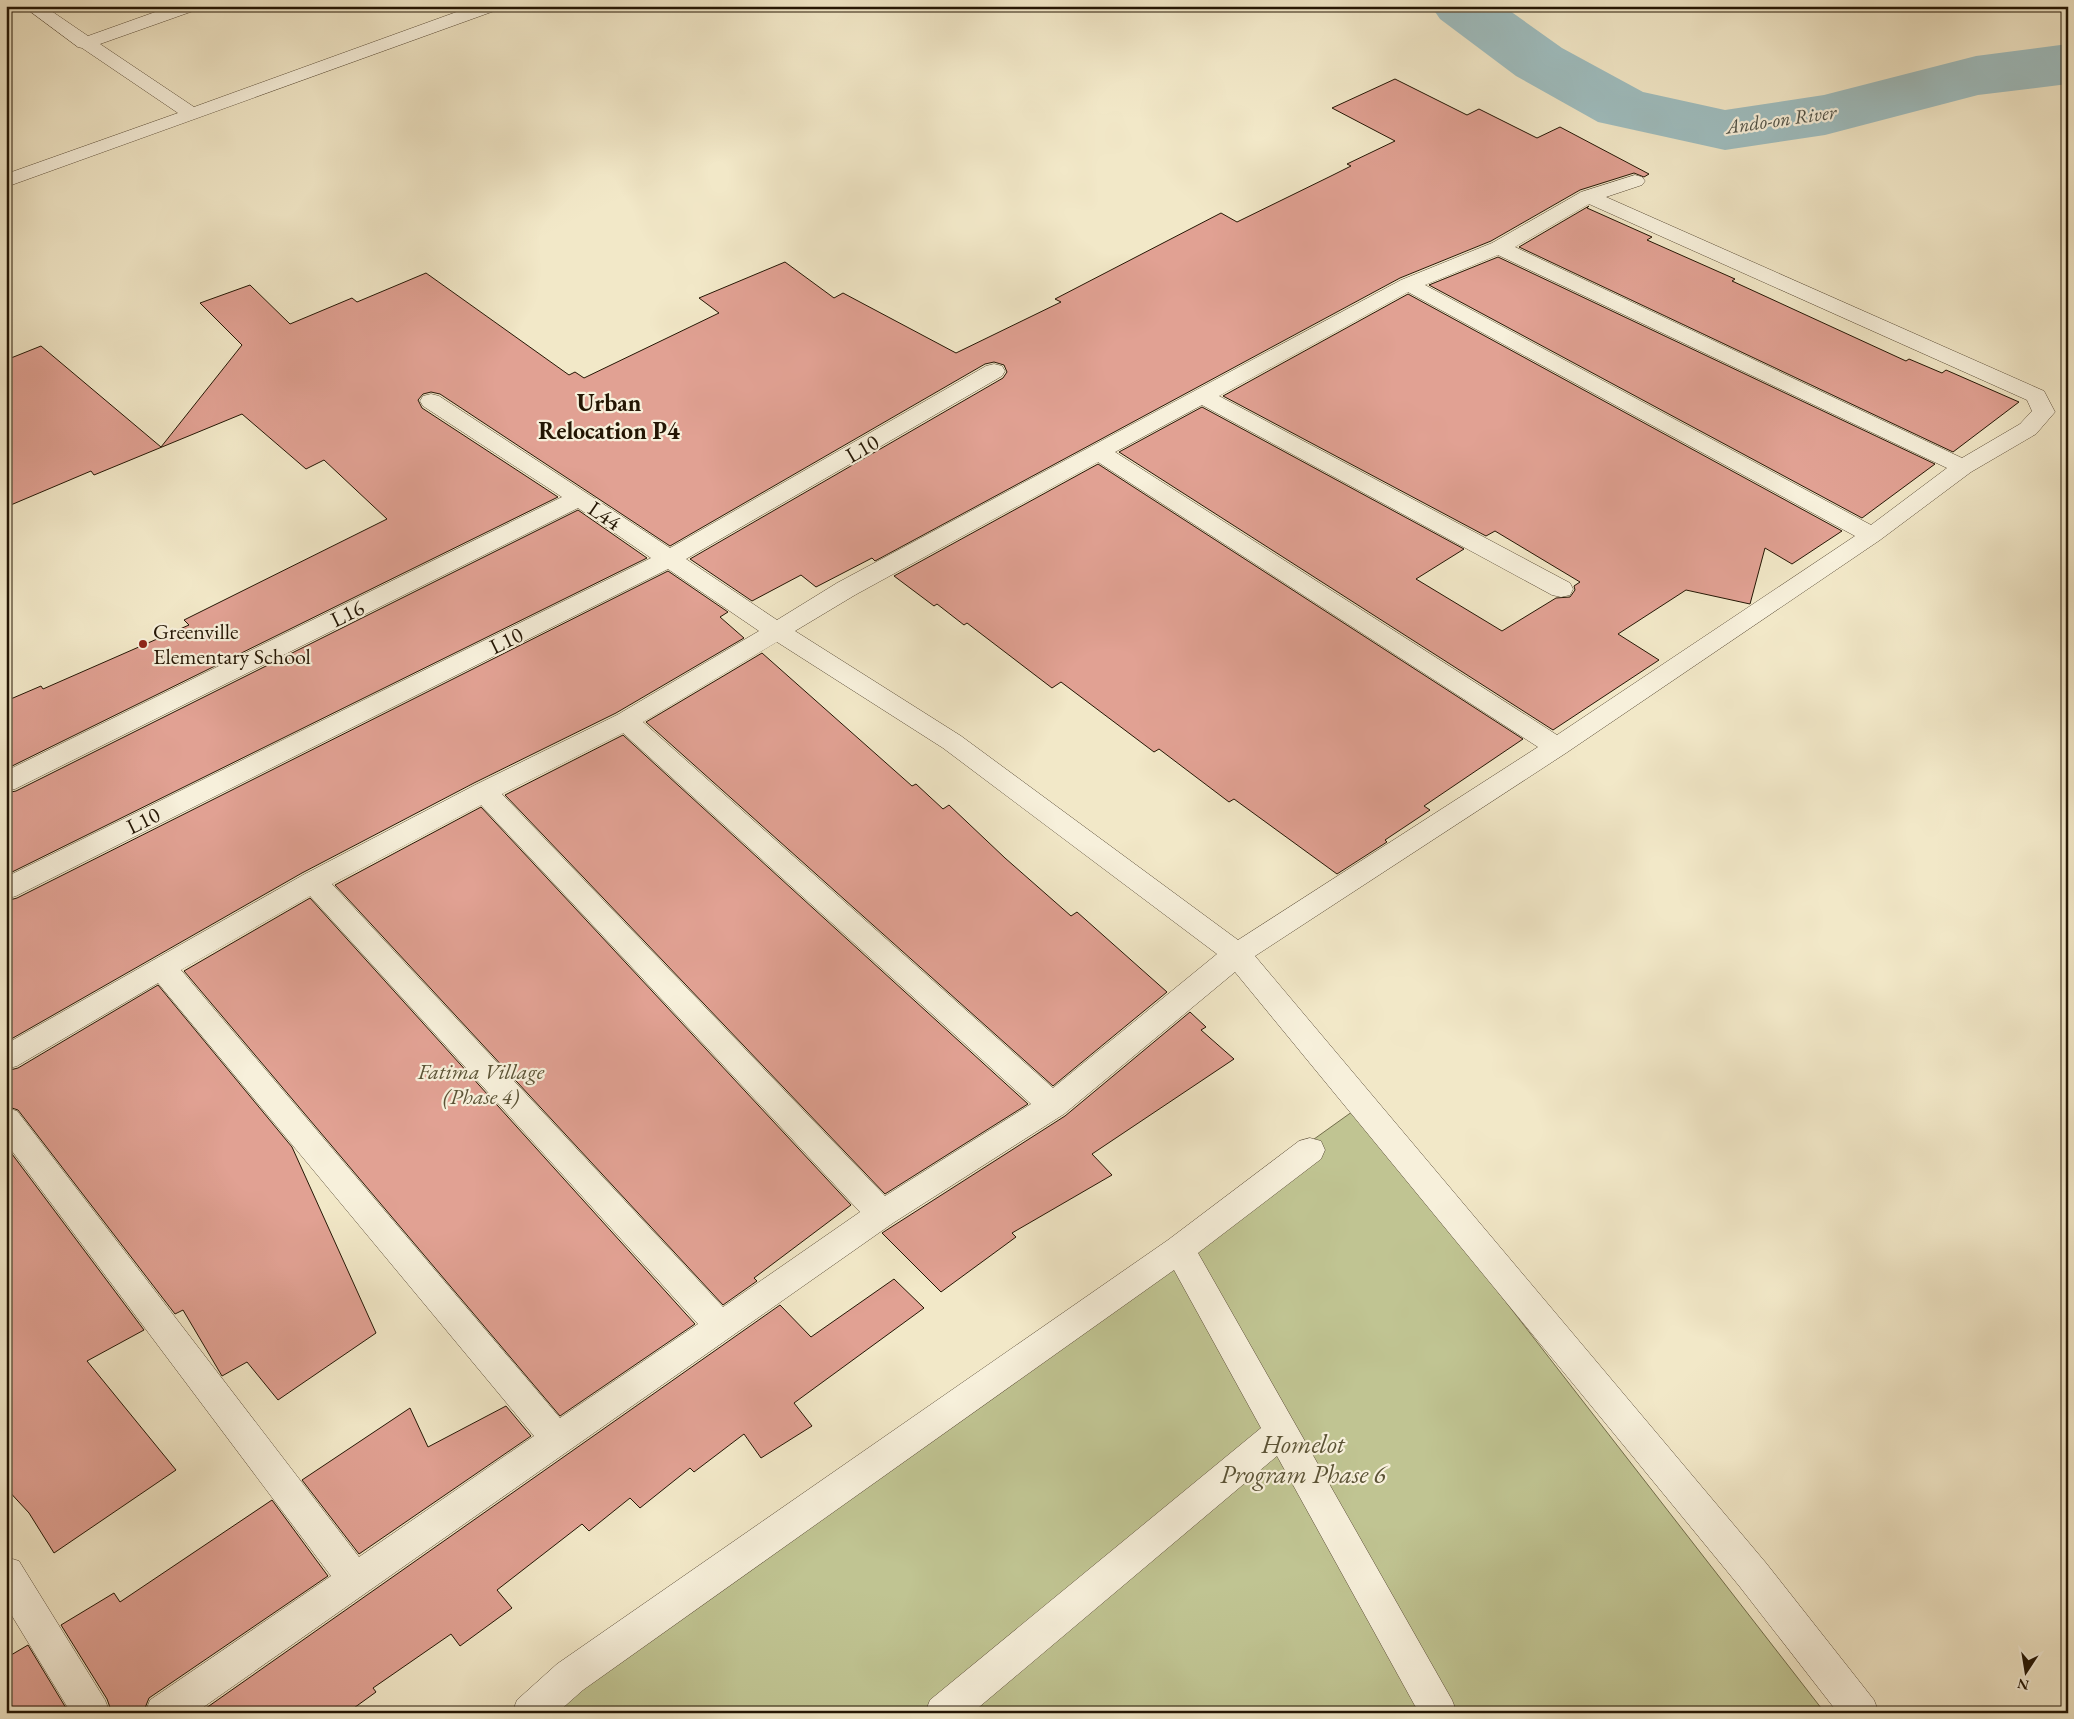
<svg xmlns="http://www.w3.org/2000/svg" width="2074" height="1719" font-family="'EB Garamond',serif">
	<style>
		.green { fill: #c0c492; stroke: #726d4b }
		.lines { fill: none; stroke-linecap: round; stroke-linejoin: round }
		.river { fill: #9fbec0; fill-rule: evenodd }
		.building { fill: #e1a193; stroke: #241604 }
		.street-casing { stroke: #584a35; stroke-width: 1 }
		.street { fill: #f7f0db; fill-rule: evenodd }
		.poi-dot { fill: #8f2418; stroke: #f7f0db; stroke-width: 2 }
		.labels { text-anchor: middle; stroke-width: 4.5; stroke-linejoin: round; paint-order: stroke }
		.far-water-label { font-size: 20px; font-style: italic; fill: #4f5146; stroke: #f7f0db }
		.street-label { font-size: 22px; fill: #241604; stroke: #f7f0db }
		.poi-label { font-size: 22px; fill: #241604; stroke: #f7f0db; text-anchor: start }
		.park-label { font-size: 22px; font-style: italic; fill: #5b5336; stroke: #f7f0db }
		.neighbourhood-label { font-size: 24px; font-weight: bold; fill: #241604; stroke: #f7f0db }
		.near-park-label { font-size: 26px; font-style: italic; fill: #5b5336; stroke: #f7f0db }
	</style>
	<rect width="100%" height="100%" fill="#f2e8c8"/>
	<filter id="stains"><feTurbulence type="fractalNoise" baseFrequency=".004" numOctaves="4"/><feColorMatrix values="0 0 0 0 .2 0 0 0 0 .09 0 0 0 0 .02 0 0 0 .5 -.17"/></filter>
	<radialGradient id="worn" r=".72"><stop offset=".6" stop-color="#630" stop-opacity="0"/><stop offset="1" stop-color="#630" stop-opacity=".3"/></radialGradient>
	<!-- green -->
	<polygon class="green" points="1356,1109 1825,1713 513,1713"/>
	<g class="lines">
		<!-- river -->
		<polygon class="river" points="1431,6 1503,6 1562,48 1643,92 1725,110 1824,95 1976,56 2068,44 2068,84 1978,95 1825,135 1725,150 1598,122 1516,76 1440,19"/>
	</g>
	<!-- building -->
	<g class="building">
		<polygon points="1395,79 1467,115 1479,109 1537,138 1560,127 1649,174 1644,177 1634,173 1580,190 1491,241 1400,278 875,561 872,558 816,587 801,575 752,601 690,559 1003,378 1007,372 1004,365 994,362 985,364 670,546 440,394 431,392 423,394 418,400 422,408 558,497 6,769 6,701 41,686 43,689 189,625 184,620 387,519 324,460 306,469 242,414 94,475 91,471 6,507 6,360 41,346 161,447 242,345 200,303 250,285 290,324 352,298 357,302 426,273 569,375 575,372 584,378 719,313 699,298 785,262 834,298 843,293 956,353 1061,302 1055,299 1221,213 1237,222 1331,176 1351,166 1347,164 1395,141 1332,108"/>
		<polygon points="1589,206 1587,208 1652,237 1647,240 1735,279 1732,281 1906,361 1909,359 1942,373 1946,370 2019,402 1953,452 1519,247"/>
		<polygon points="1498,257 1935,464 1862,518 1429,285"/>
		<polygon points="1408,294 1842,531 1792,564 1765,548 1750,604 1686,590 1618,634 1659,660 1553,730 1119,452 1202,407 1464,549 1416,579 1502,631 1556,598 1570,597 1575,590 1574,586 1580,582 1495,531 1486,536 1223,396"/>
		<polygon points="1098,464 1523,739 1424,806 1430,810 1385,840 1387,842 1337,874 1234,799 1229,802 1159,749 1154,752 1061,682 1052,688 967,623 964,625 937,604 934,606 894,576"/>
		<polygon points="578,510 647,558 6,875 6,793 16,791"/>
		<polygon points="668,571 728,612 720,617 744,638 616,713 474,783 302,873 6,1042 6,901 17,898"/>
		<polygon points="762,653 912,786 916,784 943,809 949,805 1005,858 1071,916 1077,912 1167,992 1053,1086 646,722"/>
		<polygon points="623,735 1028,1104 885,1194 505,795"/>
		<polygon points="481,807 851,1205 754,1278 757,1281 723,1305 335,885"/>
		<polygon points="310,898 695,1324 560,1416 184,971"/>
		<polygon points="158,985 292,1147 376,1333 278,1400 247,1362 222,1376 183,1310 175,1314 18,1110 6,1106 6,1071 18,1068"/>
		<polygon points="1190,1012 1206,1027 1201,1030 1234,1059 1092,1154 1112,1175 1012,1233 1016,1237 941,1292 882,1233 1065,1116"/>
		<polygon points="6,1146 144,1330 87,1361 176,1470 54,1553 29,1513 6,1488"/>
		<polygon points="894,1279 924,1308 794,1403 812,1426 761,1458 744,1434 694,1472 690,1468 640,1508 630,1498 589,1531 582,1524 497,1590 512,1608 460,1646 451,1634 373,1688 376,1692 347,1713 199,1713 780,1305 811,1337"/>
		<polygon points="506,1406 531,1436 359,1554 302,1480 410,1408 428,1447"/>
		<polygon points="272,1500 328,1576 149,1698 143,1713 112,1713 107,1699 61,1625 114,1593 120,1602"/>
		<polygon points="28,1645 69,1713 6,1713 6,1658"/>
	</g>
	<g class="lines">
		<!-- street casing -->
		<g class="street-casing">
			<g id="street">
				<polygon points="23,6 44,6 88,36 172,6 199,6 196,10 100,44 194,107 473,6 500,6 497,10 6,187 6,174 178,113 82,48 78,47"/>
				<path d="M1635,175L1642,177L1645,181L1642,185L1606,197L2044,391L2055,412L2036,434L1971,472L1880,540L1566,753L1255,956L1766,1563L1874,1700L1879,1713H1838L1740,1587L1235,972L1064,1114L893,1223L195,1713H145L150,1700L331,1576L6,1143V1108L17,1111L359,1557L534,1436L158,983L17,1066L6,1069V1044L303,875L475,785L617,715L759,631L668,569L16,896L6,899V877L651,558L578,508L15,789L6,791V771L562,497L423,406L420,401L423,396L431,394L439,396L670,548L986,366L994,364L1002,366L1005,371L1002,376L686,559L777,620L837,583L1401,280L1492,243L1581,192ZM1589,204L2027,400L2032,411L2020,424L1962,458L1515,247ZM1498,255L1947,468L1871,525L1425,285ZM1408,292L1855,536L1557,735L1115,452L1202,405L1552,595L1561,597L1570,595L1573,589L1570,583L1219,396ZM1098,462L1538,747L1238,940L961,736L795,631L855,595ZM777,642L943,748L1217,954L1053,1088L643,722ZM623,733L1031,1104L885,1196L502,794ZM481,805L860,1212L723,1307L332,884ZM310,896L698,1324L560,1418L181,970Z"/>
				<polygon points="1310,1138 1321,1141 1325,1150 1321,1159 1198,1253 1452,1700 1457,1713 1419,1713 1277,1456 972,1713 925,1713 930,1700 1261,1428 1174,1270 583,1690 557,1713 512,1713 517,1700 557,1664 1168,1240 1299,1141"/>
				<polygon points="6,1557 19,1561 105,1700 110,1713 71,1713 6,1606"/>
			</g>
		</g>
		<!-- street -->
		<use href="#street" class="street"/>
	</g>
	<!-- markers -->
	<circle class="poi-dot" cx="143" cy="644" r="5"/>
	<g class="labels">
		<!-- far-water labels -->
		<g class="far-water-label">
			<text transform="translate(1781 119) rotate(-8)" y="7">Ando-on River</text>
		</g>
		<!-- street labels -->
		<g class="street-label">
			<text transform="translate(862 448) rotate(-30)" y="8">L10</text>
			<text transform="translate(605 515) rotate(34)" y="8">L44</text>
			<text transform="translate(347 613) rotate(-26)" y="8">L16</text>
			<text transform="translate(506 640) rotate(-26)" y="8">L10</text>
			<text transform="translate(143 820) rotate(-26)" y="8">L10</text>
		</g>
		<!-- poi labels -->
		<g class="poi-label">
			<text x="153" y="639">Greenville<tspan x="153" dy="25">Elementary School</tspan></text>
		</g>
		<!-- park labels -->
		<g class="park-label">
			<text x="481" y="1079">Fatima Village<tspan x="481" dy="25">(Phase 4)</tspan></text>
		</g>
		<!-- neighbourhood labels -->
		<g class="neighbourhood-label">
			<text x="609" y="411">Urban<tspan x="609" dy="28">Relocation P4</tspan></text>
		</g>
		<!-- near-park labels -->
		<g class="near-park-label">
			<text x="1303" y="1453">Homelot<tspan x="1303" dy="30">Program Phase 6</tspan></text>
		</g>
	</g>
	<!-- margin -->
	<rect width="2074" height="1719" fill="none" stroke="#f2e8c8" stroke-width="25"/>
	<rect x="8" y="8" width="2059" height="1704" fill="none" stroke="#241604" stroke-width="2.5"/>
	<rect x="12" y="12" width="2049" height="1694" fill="none" stroke="#241604"/>
	<!-- north arrow -->
	<g transform="translate(2026 1672) rotate(192)" stroke="#f7f0db" stroke-width="4" paint-order="stroke">
	<path d="M0-4L9 19L0 12L-9 19Z" fill="#241604"/>
	<text y="-8" font-size="14" font-weight="bold" text-anchor="middle" fill="#241604">N</text>
	</g>
	<rect width="100%" height="100%" filter="url(#stains)"/>
	<rect width="100%" height="100%" fill="url(#worn)"/>
</svg>
